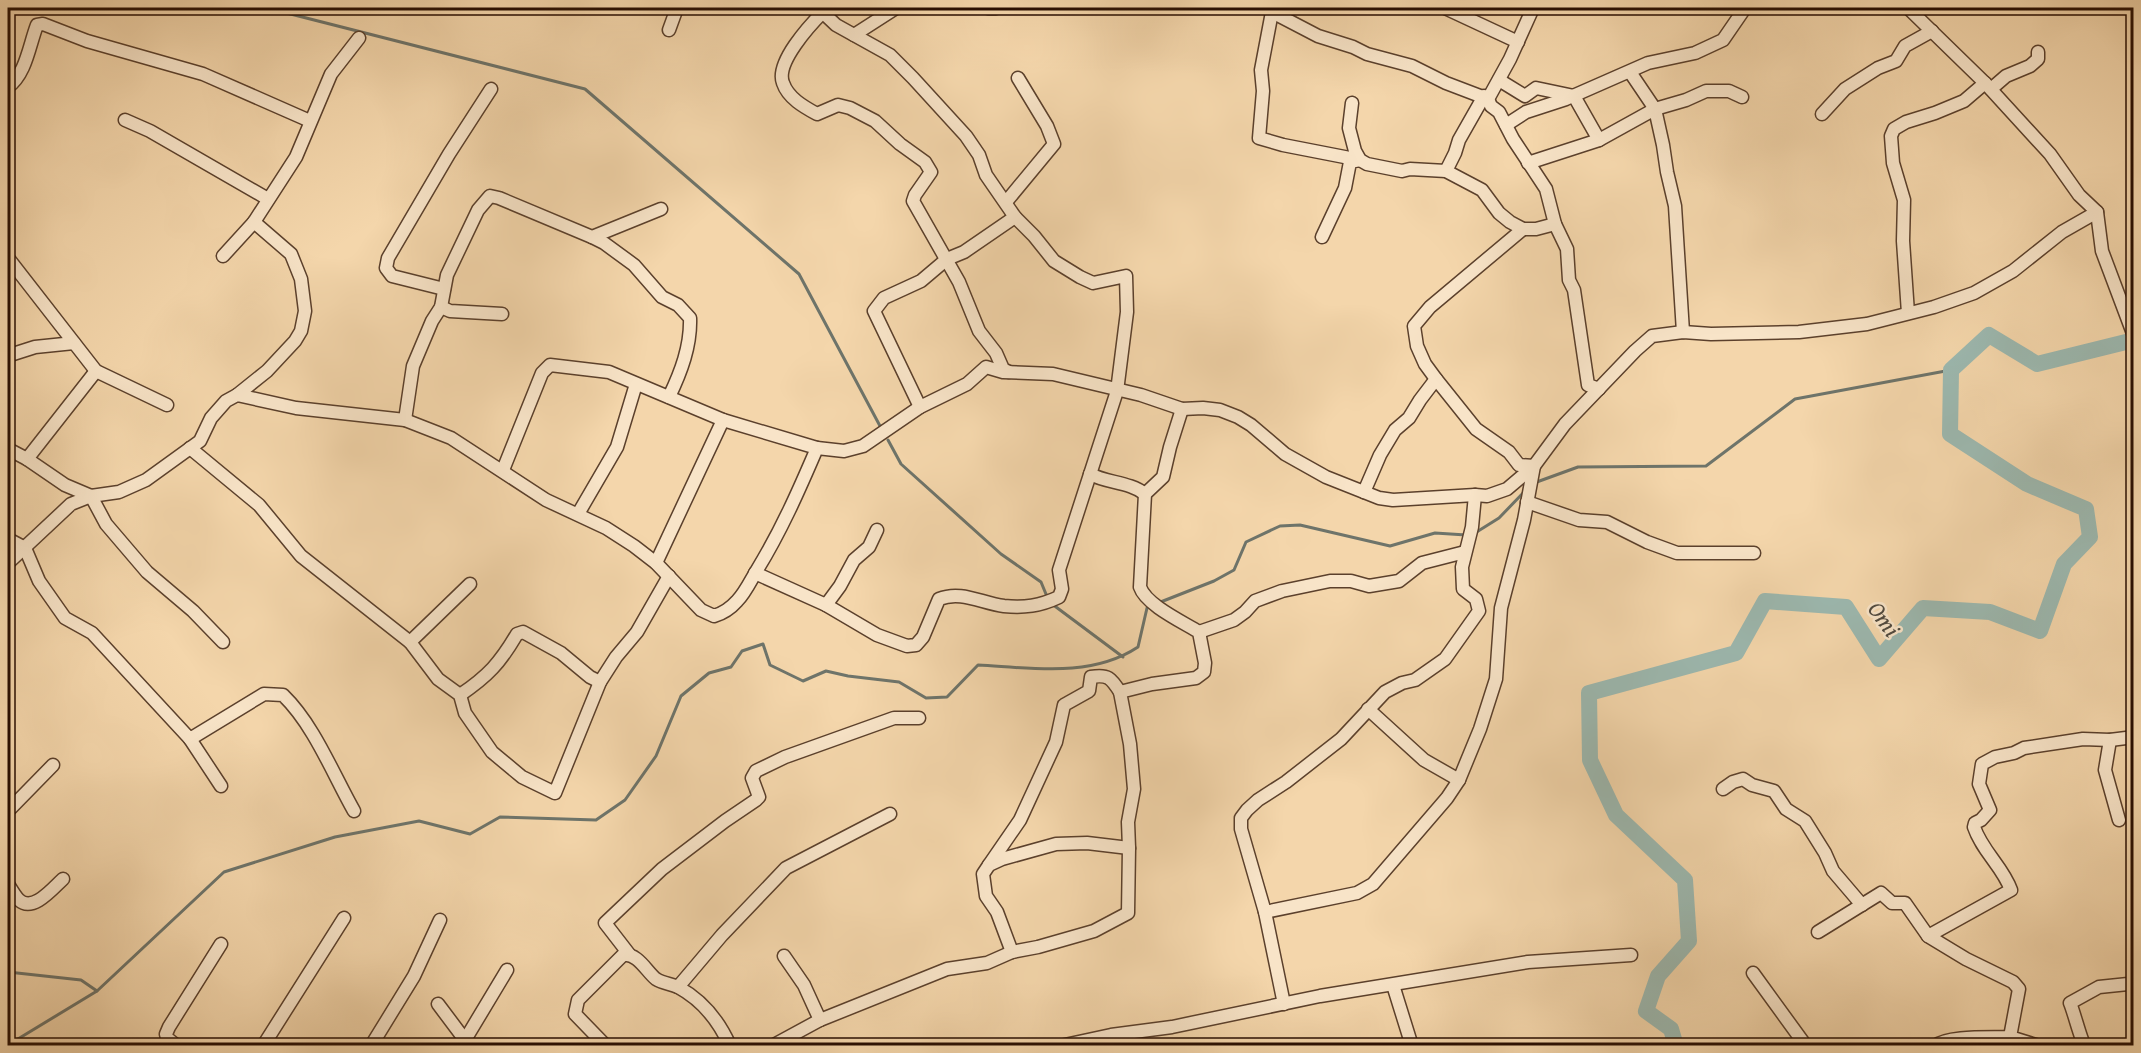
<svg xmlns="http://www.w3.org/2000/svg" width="2141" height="1053" font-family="'Gentium Book Plus',serif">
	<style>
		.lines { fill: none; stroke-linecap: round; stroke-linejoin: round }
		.stream { stroke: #6e746a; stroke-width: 3 }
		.river { stroke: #9cb8af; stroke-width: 16 }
		.minor-casing { stroke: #5b402c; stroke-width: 15 }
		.minor { stroke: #f8e4c8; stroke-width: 12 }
		.labels { text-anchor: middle; stroke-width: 5; stroke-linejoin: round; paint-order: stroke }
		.water-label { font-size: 24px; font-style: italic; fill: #514a3f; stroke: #f8e4c8 }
	</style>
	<rect width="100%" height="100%" fill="#f4d6ab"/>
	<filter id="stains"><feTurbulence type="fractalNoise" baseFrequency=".00333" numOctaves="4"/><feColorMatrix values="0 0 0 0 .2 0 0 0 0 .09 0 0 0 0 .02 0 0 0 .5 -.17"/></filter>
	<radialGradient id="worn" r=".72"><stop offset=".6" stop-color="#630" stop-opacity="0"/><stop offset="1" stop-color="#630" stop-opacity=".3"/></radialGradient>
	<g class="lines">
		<!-- stream -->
		<g class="stream">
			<polyline points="267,8 585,89 799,274 880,426"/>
			<polyline points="888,440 901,464 1001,554 1041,582 1048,599"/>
			<polyline points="1534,483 1578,467 1706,466 1795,399 1951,370"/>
			<polyline points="1475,533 1499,518 1525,491"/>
			<polyline points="1158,603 1214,581 1234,570 1246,542 1280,526 1300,525 1390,546 1435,533 1466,535"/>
			<polyline points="1052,604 1123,657"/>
			<polyline points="8,972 81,980 97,991"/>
			<path d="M8,1045L97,991L224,872L335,837L419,821L470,834L500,817L596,820L625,800L656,756L681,696L709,673L731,667L742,651L763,644L770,665L803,681L826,671L848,676L899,682L926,698L947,697L978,665C1032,668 1091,678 1138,647L1147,608L1152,606"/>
		</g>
		<!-- river -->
		<polyline class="river" points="1676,1046 1671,1029 1646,1011 1658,976 1689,941 1685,880 1616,815 1590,760 1589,693 1736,653 1765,601 1846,607 1879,659 1923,608 1990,612 2040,631 2064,564 2090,537 2086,509 2027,484 1950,434 1951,370 1989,335 2037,364 2134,340"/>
		<!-- minor casing -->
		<g class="minor-casing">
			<g id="minor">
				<path d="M818,8L836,25L890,55L913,78L966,136L979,155L986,175L1015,217L1034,236L1054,261L1080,277L1093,283L1126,276L1127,312L1117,391L1059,570L1062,589L1059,597C1040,606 1024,608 1004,606C981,603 961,590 939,599L923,637L916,645L907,646L877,635L826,605"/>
				<polyline points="988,8 996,8"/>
				<polyline points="1273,8 1272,12 1318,36 1353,47 1367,54 1412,66 1446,83 1488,99 1491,106 1499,112 1513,139 1546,189 1555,224 1567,249 1569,280 1574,290 1588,385 1599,389"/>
				<polyline points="1445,8 1518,42"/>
				<polyline points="1908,8 1985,83 2050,154 2079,195 2097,212 2102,251 2134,336"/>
				<path d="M823,12C810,25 775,63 783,83C788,98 804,107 817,114L838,105L850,108L875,121L900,144L925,162L931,172L915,195L913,201L959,282L979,331L996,353L1003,369L1009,372"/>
				<polyline points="1272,12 1261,70 1263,91 1259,138 1283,145 1360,160"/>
				<polyline points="669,30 677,8"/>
				<polyline points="854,35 896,8"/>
				<polyline points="1630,72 1655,109 1663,145 1667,172 1675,206 1683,332"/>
				<polyline points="1499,80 1525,96 1536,88 1574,96 1599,140"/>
				<path d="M8,87C26,74 29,46 37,25L43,24L87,41L203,74L310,121"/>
				<polyline points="1991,89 2006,76 2030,66 2038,59 2038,52"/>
				<polyline points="1488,99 1510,59 1533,8"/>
				<polyline points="1352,103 1349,128 1355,151 1360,160 1367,164 1402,171 1410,169 1446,171 1482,190 1499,213 1510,222 1523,229 1536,229 1555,224"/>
				<polyline points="1822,114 1845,89 1878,68 1896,61 1905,46 1932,31"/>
				<polyline points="125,120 150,131 268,199"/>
				<polyline points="1506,125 1526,112 1566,99 1648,63 1695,53 1723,40 1745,8"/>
				<polyline points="1528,163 1599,140 1655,109 1686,100 1706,91 1729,91 1742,97"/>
				<polyline points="1446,171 1455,153 1459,140 1484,96"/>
				<polyline points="1006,202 1054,144 1047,126 1018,78"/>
				<path d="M592,237L604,243L634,265L662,297L678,305L690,318C691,346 681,372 669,397"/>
				<polyline points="1322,237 1345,188 1350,162 1360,160"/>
				<polyline points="223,256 254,222 296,157 331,74 359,38"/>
				<polyline points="8,258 96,371 167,405"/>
				<polyline points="444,289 392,276 386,268 388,258 449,154 491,89"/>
				<polyline points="441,307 450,311 502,314"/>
				<polyline points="1908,313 1903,241 1904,200 1893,163 1891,136 1894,129 1906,122 1935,113 1964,101 1985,83"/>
				<polyline points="8,354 10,355 35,347 74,343"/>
				<polyline points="237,395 267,371 295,341 301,331 305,311 301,279 291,254 254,222"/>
				<polyline points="920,407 874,311 884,298 921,281 947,259 964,252 1015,217"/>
				<polyline points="405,420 413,366 432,321 441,307 447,275 478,210 490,196 499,198 592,237 661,209"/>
				<polyline points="190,448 259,505 301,556 410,642 438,679 460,695 465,713 492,752 522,777 555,793 600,682 616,657 637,632 669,576"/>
				<polyline points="8,449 27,459 65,485 91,496 106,524 147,572 193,611 223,642"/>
				<polyline points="27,459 96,371"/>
				<polyline points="503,470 542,373 550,365 609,372 723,420 817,448"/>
				<path d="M1090,474C1107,483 1130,482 1145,494"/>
				<polyline points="1364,492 1380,455 1395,430 1409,418 1420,400 1436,379"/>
				<polyline points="1527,502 1579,520 1607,522 1647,542 1677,553 1754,553"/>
				<polyline points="578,514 617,447 636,384"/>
				<path d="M8,539L25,548L39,581L65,618L92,633L190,739L264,694L283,695C314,725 333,774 354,811"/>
				<path d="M8,563L71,504L91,496L119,492L146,480L200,441L211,418L226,401L237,395L296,408L405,420L451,438L546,500L606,528L634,546L656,563L701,610L714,616C724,613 730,609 737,601C745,593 751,580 757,570C781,531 799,490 817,448L844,451L863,446L920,407L967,384L986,367L1003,372L1053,374L1141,395L1182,409L1203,408L1220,410L1238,417L1251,425L1285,454L1326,477L1379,498L1393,500L1475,495L1487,496L1507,489L1534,466L1565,424L1635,351L1652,336L1683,332L1711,334L1799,332L1867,324L1934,307L1974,293L2013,271L2062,232L2097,212"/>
				<polyline points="656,563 723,420"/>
				<polyline points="755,573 826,605 840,586 854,560 869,547 877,530"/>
				<polyline points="1199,632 1234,620 1245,612 1255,601 1282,591 1330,581 1351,581 1369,586 1399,581 1422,563 1465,552"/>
				<polyline points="410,642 470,584"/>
				<path d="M460,695C488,676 500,663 517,634L523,632L561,653L590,677L600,682"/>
				<polyline points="1368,709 1424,760 1459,780"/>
				<polyline points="190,739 221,786"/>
				<polyline points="2110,740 2105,770 2119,820"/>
				<polyline points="1723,789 1733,782 1743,779 1752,785 1774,791 1786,809 1805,821 1825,853 1833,871 1862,905"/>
				<polyline points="8,811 53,765"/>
				<path d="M989,865L1020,820L1056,742L1064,705L1089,691L1091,677C1108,674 1111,678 1120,692"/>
				<path d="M8,884C11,889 15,896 19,900C33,913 53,888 63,879"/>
				<polyline points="1265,912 1357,893 1373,884 1447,798 1459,780 1480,729 1496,679 1501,608 1524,520 1534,466 1519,465 1509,452 1476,429 1436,379 1425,364 1417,346 1414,326 1430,307 1523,229"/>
				<polyline points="1818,932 1881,893 1892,903 1905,903 1928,936"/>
				<polyline points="1012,952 997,912 986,896 983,874 989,865 1002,859 1056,844 1087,843 1129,848"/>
				<polyline points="629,954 605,923 662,869 725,821 756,800 759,797 752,778 756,771 785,757 894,718 919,718"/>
				<polyline points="784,956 804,985 820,1020"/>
				<polyline points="1753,973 1806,1046"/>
				<polyline points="1393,985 1412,1046"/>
				<polyline points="678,987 722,935 786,868 890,814"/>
				<polyline points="438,1004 465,1040 463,1044"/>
				<polyline points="1284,1004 1265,912 1241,829 1241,818 1247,810 1258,800 1286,782 1341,739 1385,692 1402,683 1415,680 1445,659 1479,611 1476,599 1463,589 1462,567 1472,527 1475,495"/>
				<polyline points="465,1040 507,970"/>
				<polyline points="177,1046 167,1038 166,1034 169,1027 221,944"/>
				<polyline points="263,1046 344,918"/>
				<polyline points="371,1046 414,976 440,920"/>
				<path d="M606,1046L575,1014L578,1000L623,955C638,953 646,971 656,979C662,983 671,984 678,987C702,1000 719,1021 730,1046"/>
				<path d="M772,1046L820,1020L947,969L987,963L1012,952L1038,947L1094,931L1128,913L1129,848L1128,822L1134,789L1130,744L1120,692L1152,684L1196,678L1204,672L1205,663L1199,632C1183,622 1146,605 1140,587L1145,494L1163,477L1170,447L1182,409"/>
				<polyline points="1060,1046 1111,1035 1172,1027 1320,996 1528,962 1631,955"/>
				<path d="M1935,1046C1948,1035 1992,1038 2010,1037"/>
				<path d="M2039,1046L2010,1037L2019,989L2013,982L1966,959L1928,936L2011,890C2003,867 1982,851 1974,827L1975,823L1981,820L1990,810L1979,784L1982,764L1995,757L2014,753L2024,748L2083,739L2110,740L2134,737"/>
				<path d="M2085,1046C2081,1041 2074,1012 2070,1003L2099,987L2128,984L2134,981"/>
			</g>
		</g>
		<!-- minor -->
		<use href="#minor" class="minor"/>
	</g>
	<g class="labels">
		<!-- water labels -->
		<g class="water-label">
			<text transform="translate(1884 619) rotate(54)" y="8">Omi</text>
		</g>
	</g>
	<!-- margin -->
	<rect width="2141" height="1053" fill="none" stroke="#f4d6ab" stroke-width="30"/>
	<rect x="9" y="9" width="2123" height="1035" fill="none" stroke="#280e02" stroke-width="3"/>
	<rect x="15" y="15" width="2111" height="1023" fill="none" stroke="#280e02" stroke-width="1.5"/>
	<rect width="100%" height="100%" filter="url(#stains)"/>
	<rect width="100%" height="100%" fill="url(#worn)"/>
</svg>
